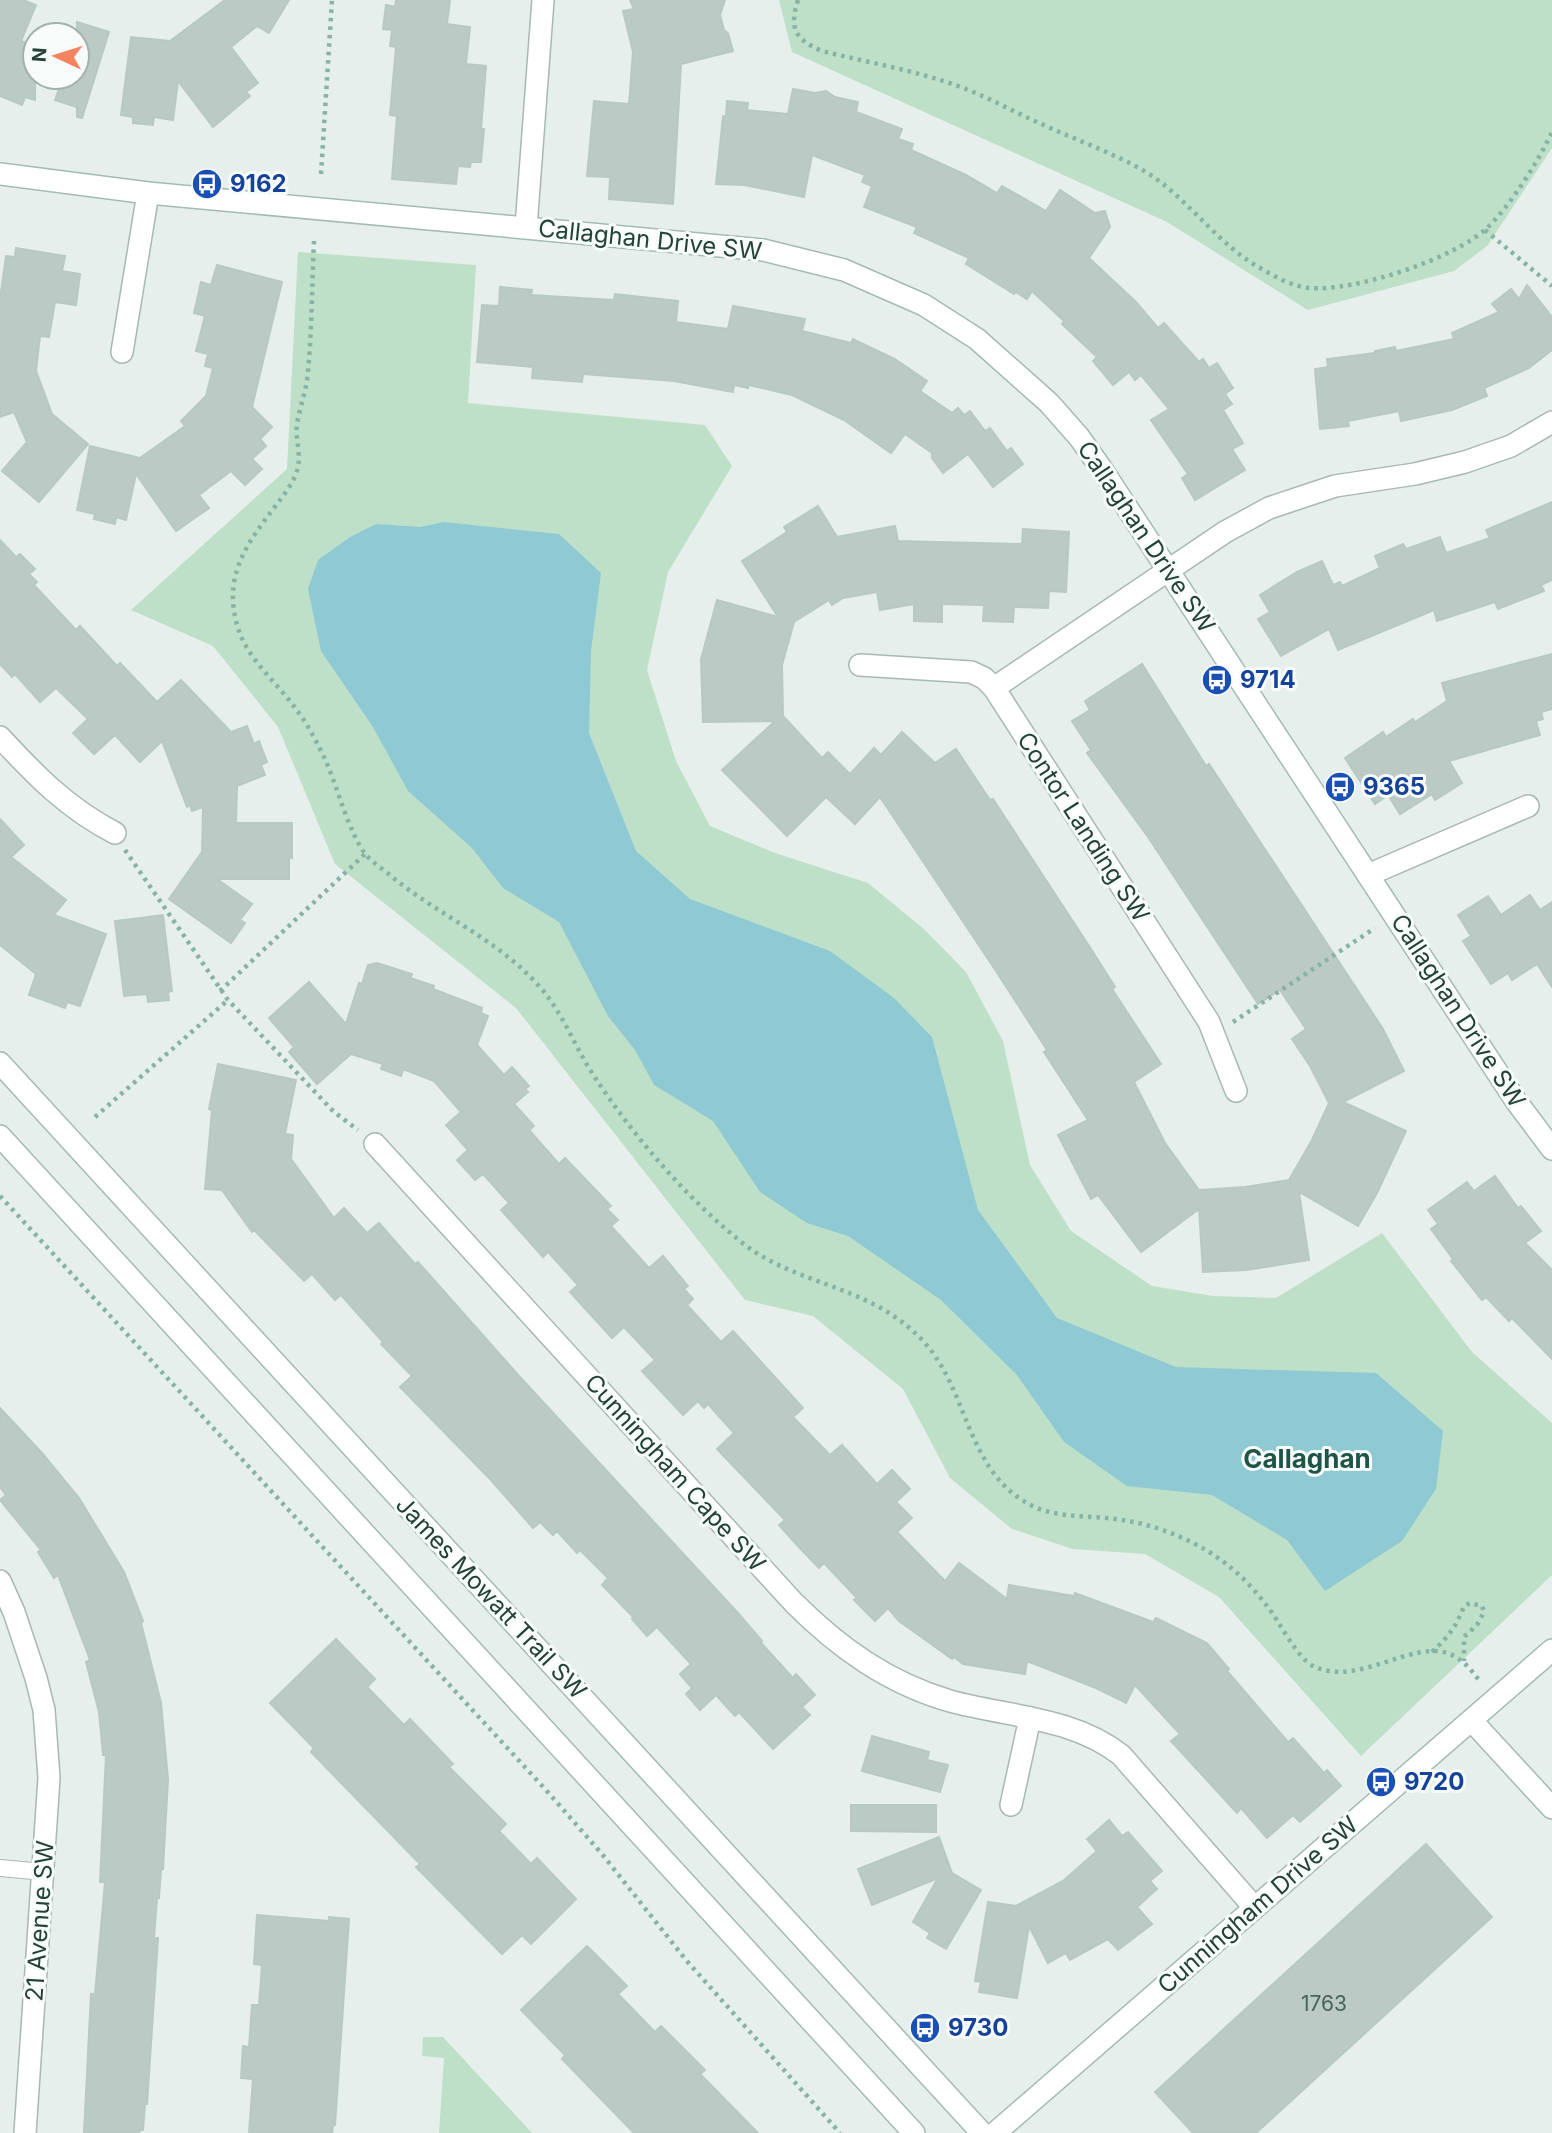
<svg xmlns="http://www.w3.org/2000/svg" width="1552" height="2133" font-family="Inter,sans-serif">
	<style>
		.green { fill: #bfe0c8 }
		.water { fill: #8ec9d4 }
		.building { fill: #bbcac4; stroke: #b8c9c2; stroke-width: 2 }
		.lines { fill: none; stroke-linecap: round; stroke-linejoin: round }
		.lane-casing { stroke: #a8b8b2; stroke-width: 18 }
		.street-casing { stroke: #a8b8b2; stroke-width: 24 }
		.secondary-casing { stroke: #a4bbb3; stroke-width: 24 }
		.path { stroke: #86b3a5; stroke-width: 4.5; stroke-dasharray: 3.5 5; stroke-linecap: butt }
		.lane { stroke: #fff; stroke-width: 16 }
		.street { stroke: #fff; stroke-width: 21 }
		.secondary { stroke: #fff; stroke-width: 21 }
		.labels { text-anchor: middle; stroke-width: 6; stroke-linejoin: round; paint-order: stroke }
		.number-label { font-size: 21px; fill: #4a645c }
		.transit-label { font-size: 24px; font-weight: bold; fill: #164399; stroke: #f7fbf9; text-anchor: start }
		.street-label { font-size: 24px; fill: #24423a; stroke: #f7fbf9 }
		.neighbourhood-label { font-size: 26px; font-weight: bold; fill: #1f5548; stroke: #f7fbf9 }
	</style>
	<rect width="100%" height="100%" fill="#e6efeb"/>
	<!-- green -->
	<g class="green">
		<polygon points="779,0 1552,0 1552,148 1487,246 1454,271 1308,310 1167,222 792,52"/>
		<polygon points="298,252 476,265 468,403 705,425 732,466 668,572 647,670 676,761 710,826 775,853 868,883 924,929 966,972 1003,1041 1030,1165 1071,1231 1152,1286 1213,1296 1276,1298 1382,1233 1472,1352 1552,1423 1552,1575 1361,1756 1219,1597 1145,1554 1073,1549 1012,1529 950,1478 903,1389 813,1316 745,1300 516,1008 335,864 278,727 213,646 131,610 287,469"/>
		<polygon points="423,2037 443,2037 532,2133 439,2133 444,2058 422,2056"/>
	</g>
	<!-- water -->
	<polygon class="water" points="444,522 559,534 601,573 591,651 589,733 636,851 690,899 830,951 894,998 932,1037 978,1210 1057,1318 1176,1367 1376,1373 1443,1431 1436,1489 1402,1541 1325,1591 1287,1540 1212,1495 1127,1486 1064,1442 1017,1375 941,1300 848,1236 807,1223 760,1192 713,1121 654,1085 635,1050 608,1016 559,922 503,888 472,848 408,791 373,727 321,651 308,589 318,560 350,537 376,524 420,527"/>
	<!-- building -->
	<g class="building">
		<polygon points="0,0 23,0 36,5 21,41 35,47 35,100 25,97 22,105 0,96"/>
		<polygon points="225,0 289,0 269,33 257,26 231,47 258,83 246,92 250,96 213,127 178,81 173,120 154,117 153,125 133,123 133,117 121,115 131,37 170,41"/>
		<polygon points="396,0 450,0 447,24 470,27 466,64 486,66 481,129 484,129 481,162 471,162 470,167 458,166 456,184 392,179 397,116 390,115 396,47 390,46 392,30 383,29 386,5 395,7"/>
		<polygon points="630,0 725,0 720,15 724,30 728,33 733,51 681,64 673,204 609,199 610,177 587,176 594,101 629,104 633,52 623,11 634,9"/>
		<polygon points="77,22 109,32 82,118 77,117 77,107 55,100 63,77 77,77"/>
		<polygon points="793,89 815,93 826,91 835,97 858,102 856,112 902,129 898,139 913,144 911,150 966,175 997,193 1002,186 1046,211 1060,190 1095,213 1105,211 1110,227 1089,258 1136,302 1158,328 1164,323 1199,362 1203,359 1209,368 1217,363 1233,388 1225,394 1232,404 1223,410 1243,443 1232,449 1245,470 1195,500 1182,478 1188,474 1151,420 1169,409 1141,375 1135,380 1129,372 1113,385 1093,361 1097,357 1062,324 1064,321 1032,291 1027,299 1016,292 1014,294 966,264 969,258 914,233 917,227 864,207 872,186 862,182 865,175 812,155 804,197 744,185 716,184 723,116 726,116 727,101 748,103 747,110 788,114"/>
		<polygon points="16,248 65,256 62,271 80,274 76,305 55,302 49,337 40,336 36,371 52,414 88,444 39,502 2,471 27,442 14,412 0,417 0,299 6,256 15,257"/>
		<polygon points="217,265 282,282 252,407 272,427 260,439 266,446 252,459 262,469 245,485 231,471 199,495 209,508 176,531 136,474 126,520 116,517 115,524 94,519 95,514 77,510 90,446 140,458 185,426 181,421 206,396 213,368 205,366 208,354 196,351 205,316 194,313 201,282 211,285"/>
		<polygon points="1527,285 1552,317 1552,350 1529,368 1484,388 1487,396 1452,410 1401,421 1399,411 1348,421 1349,426 1320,429 1315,369 1328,367 1327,359 1375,353 1375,351 1395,347 1396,351 1454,339 1452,333 1499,312 1492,304 1511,289 1519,299"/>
		<polygon points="500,287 532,290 531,295 614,300 615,294 678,301 676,322 728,329 733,306 805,319 802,331 851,343 853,339 895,359 927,381 920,391 952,413 958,408 964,415 970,411 985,431 990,428 1007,451 1011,448 1023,464 993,487 968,454 943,473 932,458 932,453 905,434 891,453 844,420 792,395 749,385 748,388 734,385 733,392 674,381 583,374 582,382 532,378 533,367 477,362 482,305 499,306"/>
		<polygon points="1552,502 1552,580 1541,585 1544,591 1498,609 1495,602 1437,621 1434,610 1338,650 1329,629 1281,656 1258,619 1270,612 1260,595 1297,572 1322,561 1333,585 1340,582 1342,586 1380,568 1375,556 1403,544 1406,549 1440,537 1446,553 1490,538 1486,530"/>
		<polygon points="818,506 837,537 895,526 898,541 1022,544 1023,529 1069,532 1066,592 1049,591 1048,608 1014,607 1013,622 983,621 984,605 942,604 942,622 914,621 914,604 880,610 877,592 843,598 832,605 829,600 794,622 782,665 783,716 822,758 828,752 850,774 874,748 881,755 902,732 935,763 956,749 990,800 993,799 1091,949 1115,987 1112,989 1161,1064 1134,1082 1165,1143 1199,1190 1245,1187 1289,1180 1312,1140 1329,1103 1310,1066 1292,1039 1306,1029 1280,990 1258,1004 1148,837 1087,753 1091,750 1072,721 1090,710 1085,701 1142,664 1206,766 1209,764 1383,1029 1404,1071 1343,1102 1406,1131 1377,1193 1358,1226 1299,1192 1309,1260 1246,1270 1203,1272 1199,1209 1141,1252 1098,1195 1091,1199 1058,1135 1088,1120 1044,1052 1047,1050 996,971 880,797 855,824 826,797 787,836 722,770 775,721 703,722 701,659 717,600 778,617 742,561 787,532 784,527"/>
		<polygon points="0,540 16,557 20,554 35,569 29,574 37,582 34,585 76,630 80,626 117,666 120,663 157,702 181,680 231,732 247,726 254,744 259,741 267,762 261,765 265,775 237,786 236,823 292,823 292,858 289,858 289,879 217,879 252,904 240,920 245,923 231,943 169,899 202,852 203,807 192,811 190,805 187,807 162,741 140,762 115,735 94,754 73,733 88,719 56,688 40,702 15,674 12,677 0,664"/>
		<polygon points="1552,654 1552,709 1541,712 1543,719 1536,721 1540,735 1449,761 1462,783 1435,800 1432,794 1400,814 1388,795 1375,804 1345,758 1383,732 1386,737 1413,719 1415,722 1447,701 1442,683"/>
		<polygon points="0,819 24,845 11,857 66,900 54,915 106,934 80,1006 67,1002 65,1008 29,995 36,974 0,945"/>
		<polygon points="1530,895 1540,910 1552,902 1552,987 1537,964 1512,980 1508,973 1491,984 1463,941 1471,936 1458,915 1488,896 1501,915"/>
		<polygon points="163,915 172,991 168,992 169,1000 148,1002 147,994 124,996 115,921"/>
		<polygon points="377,963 412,974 410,978 434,986 433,989 482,1008 481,1013 488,1016 477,1045 504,1075 512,1067 529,1086 525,1089 528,1092 514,1104 534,1126 529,1130 559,1164 565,1158 611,1206 607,1209 618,1220 611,1226 649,1268 663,1256 688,1286 684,1289 693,1299 687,1305 721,1342 733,1331 803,1408 793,1417 830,1455 842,1445 877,1484 892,1470 910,1489 896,1502 912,1518 897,1532 945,1581 959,1563 1007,1599 1009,1585 1074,1596 1075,1593 1153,1622 1156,1618 1207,1643 1229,1669 1227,1671 1288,1742 1293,1738 1324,1773 1327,1770 1341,1786 1300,1822 1293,1815 1267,1838 1241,1808 1237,1813 1171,1741 1180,1734 1135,1685 1126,1703 1096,1688 1027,1661 1025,1674 963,1664 954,1657 952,1659 899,1621 888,1608 875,1621 854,1600 857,1598 824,1563 819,1568 797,1545 779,1525 785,1520 717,1449 734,1433 708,1404 704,1408 698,1401 683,1415 642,1371 655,1360 624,1327 612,1338 570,1292 578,1285 548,1252 543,1257 501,1210 509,1203 483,1174 475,1180 457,1160 468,1150 446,1125 461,1112 434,1081 403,1069 401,1076 381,1069 383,1064 351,1054 317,1084 289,1052 294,1047 269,1018 309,982 346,1024 359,983 362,984 368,965"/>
		<polygon points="218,1064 296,1080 285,1134 293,1135 291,1159 334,1218 344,1208 367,1233 379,1223 415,1264 418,1262 519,1376 738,1613 762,1641 761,1643 793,1678 796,1674 815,1695 802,1707 810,1715 773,1749 739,1712 735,1716 716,1695 700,1710 686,1694 692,1688 680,1674 691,1664 657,1627 647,1636 632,1619 633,1617 602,1585 608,1578 580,1550 577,1553 557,1531 553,1535 540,1522 533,1528 491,1480 400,1387 412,1376 381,1344 383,1342 341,1295 335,1300 312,1274 304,1281 254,1230 252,1232 222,1190 205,1189 212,1110 209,1109"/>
		<polygon points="1495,1176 1518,1208 1521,1206 1541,1231 1525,1243 1552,1270 1552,1359 1512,1318 1509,1321 1486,1297 1482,1300 1451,1261 1453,1259 1431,1229 1438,1224 1428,1210 1467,1182 1474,1191"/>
		<polygon points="0,1408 42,1453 79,1498 124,1572 143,1621 141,1623 161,1703 168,1779 163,1869 161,1869 159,1898 157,1898 154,1938 158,1938 147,2104 145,2104 143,2130 140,2130 139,2133 84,2133 91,1994 95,1994 105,1882 100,1882 106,1755 103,1755 99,1712 86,1662 90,1660 58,1575 54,1578 38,1552 41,1550 0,1500 6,1495 0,1487"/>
		<polygon points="336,1639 375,1679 367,1687 404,1725 410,1719 453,1764 449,1767 506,1824 499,1831 531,1864 537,1858 576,1899 531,1944 522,1935 502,1954 416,1867 420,1864 311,1752 314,1748 270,1703"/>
		<polygon points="872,1736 929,1752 927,1760 948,1765 940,1792 862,1771"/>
		<polygon points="851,1805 936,1805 936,1832 851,1831"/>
		<polygon points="1109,1820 1122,1836 1128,1832 1162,1871 1150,1881 1157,1889 1137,1907 1152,1924 1118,1950 1108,1939 1070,1960 1066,1953 1048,1963 1029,1926 1017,1998 979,1992 981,1982 975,1981 988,1902 1016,1906 1063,1881 1097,1851 1087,1839"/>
		<polygon points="939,1837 952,1873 981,1890 946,1949 927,1938 930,1933 913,1922 938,1878 872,1905 858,1869"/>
		<polygon points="1426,1844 1492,1917 1256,2133 1193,2133 1155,2092"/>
		<polygon points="257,1915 329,1921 329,1917 349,1919 335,2125 333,2125 332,2133 249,2133 253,2079 241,2078 243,2046 249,2047 252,2005 259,2005 262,1965 254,1964"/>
		<polygon points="587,1946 627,1986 618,1994 655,2032 661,2026 705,2070 700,2074 758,2133 634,2133 562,2059 565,2055 521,2010"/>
	</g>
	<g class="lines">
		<!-- lane casing -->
		<g class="lane-casing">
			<polyline id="lane" points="0,1868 44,1872"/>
		</g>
		<!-- street casing -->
		<g class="street-casing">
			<g id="street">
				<polyline points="526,227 543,0"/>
				<polyline points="122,352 148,193"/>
				<polyline points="860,665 971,672 984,678 994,688 1209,1022 1236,1091"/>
				<polyline points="994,688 1225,532 1269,508 1335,486 1415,474 1465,462 1511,446 1552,422"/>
				<path d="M0,737C36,776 67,808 115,833"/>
				<polyline points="1368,875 1528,806"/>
				<path d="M375,1144L794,1603C839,1648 888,1683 950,1701C1009,1717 1072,1717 1121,1755L1254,1907"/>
				<polyline points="0,1581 14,1612 36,1678 44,1710 49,1778 25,2133"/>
				<polyline points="1011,1805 1030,1718"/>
			</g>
		</g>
		<!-- secondary casing -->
		<g class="secondary-casing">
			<g id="secondary">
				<polyline points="0,174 148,193 763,250 844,270 924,305 977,339 1049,403 1079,437 1101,468 1516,1101 1552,1149"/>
				<polyline points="0,1063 982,2133"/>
				<polyline points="0,1136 914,2133"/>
				<polyline points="1472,1721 1552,1808"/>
				<polyline points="995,2133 1552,1650"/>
			</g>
		</g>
		<!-- path -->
		<g class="path">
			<path d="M798,0C789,28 795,40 822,51C866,62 913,70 955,85C984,95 1010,110 1037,122C1071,138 1106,150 1139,168C1185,193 1214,242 1260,268C1275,277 1292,286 1309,288C1354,292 1454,259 1487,228C1510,206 1538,162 1552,132"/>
			<polyline points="321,174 332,0"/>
			<polyline points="1485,230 1552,286"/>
			<path d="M314,241C312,284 312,328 308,371C307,389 300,406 297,424C295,438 301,453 298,467C295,481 285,493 277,504C249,541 224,572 236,621C244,657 275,680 296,709C309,726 319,746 328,766C339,792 349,833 366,855C373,863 383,869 391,876C438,915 497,939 538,985C563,1012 574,1046 594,1076C634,1137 688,1200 745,1245C801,1287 872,1285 924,1342C970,1392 966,1477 1037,1508C1065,1519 1094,1515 1122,1520C1159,1525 1201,1543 1230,1567C1243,1577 1257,1593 1267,1606C1280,1622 1296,1657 1313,1666C1357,1688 1412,1639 1450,1654C1464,1660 1472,1671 1481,1683"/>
			<polyline points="125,850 228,1000 334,1112 358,1130"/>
			<polyline points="220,991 365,854"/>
			<polyline points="1233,1022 1375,928"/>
			<polyline points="95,1117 228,1000"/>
			<polyline points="0,1196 546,1790 602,1854 686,1960 840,2133"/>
			<path d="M1432,1652C1449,1636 1456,1627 1464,1606L1470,1603L1482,1606L1484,1612L1477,1625L1464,1637V1661"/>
		</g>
		<!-- lane -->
		<use href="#lane" class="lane"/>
		<!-- street -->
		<use href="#street" class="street"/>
		<!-- secondary -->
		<use href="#secondary" class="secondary"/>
	</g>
	<!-- icons -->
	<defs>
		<g id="bus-disc" transform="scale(1.575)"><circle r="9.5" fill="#1a4fb4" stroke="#f7fbf9"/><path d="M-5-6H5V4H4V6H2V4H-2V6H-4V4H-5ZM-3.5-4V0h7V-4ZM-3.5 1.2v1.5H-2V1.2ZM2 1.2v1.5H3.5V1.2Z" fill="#fff"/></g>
	</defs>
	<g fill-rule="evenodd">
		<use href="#bus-disc" x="207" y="184"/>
		<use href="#bus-disc" x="1217" y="680"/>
		<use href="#bus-disc" x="1340" y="787"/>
		<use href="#bus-disc" x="1381" y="1782"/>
		<use href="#bus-disc" x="925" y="2028"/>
	</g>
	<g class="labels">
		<!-- number labels -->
		<g class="number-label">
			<text x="1324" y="2011">1763</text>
		</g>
		<!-- transit labels -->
		<g class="transit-label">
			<text x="230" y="192">9162</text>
			<text x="1240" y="688">9714</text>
			<text x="1363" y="795">9365</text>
			<text x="1404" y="1790">9720</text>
			<text x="948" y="2036">9730</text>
		</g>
		<!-- street labels -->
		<g class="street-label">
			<text transform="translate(650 240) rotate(6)" y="8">Callaghan Drive SW</text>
			<text transform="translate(1146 537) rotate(56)" y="8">Callaghan Drive SW</text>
			<text transform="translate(1083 827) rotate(57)" y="8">Contor Landing SW</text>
			<text transform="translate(1458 1011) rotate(57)" y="8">Callaghan Drive SW</text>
			<text transform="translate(675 1473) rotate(48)" y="8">Cunningham Cape SW</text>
			<text transform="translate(491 1598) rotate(47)" y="8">James Mowatt Trail SW</text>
			<text transform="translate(1258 1905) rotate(-41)" y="8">Cunningham Drive SW</text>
			<text transform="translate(40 1921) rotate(-86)" y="8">21 Avenue SW</text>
		</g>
		<!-- neighbourhood labels -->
		<g class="neighbourhood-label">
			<text x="1307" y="1468">Callaghan</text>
		</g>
	</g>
	<!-- north arrow -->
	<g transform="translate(56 56) rotate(274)"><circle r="33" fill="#f7fbf9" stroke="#a3b1ad" stroke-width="2"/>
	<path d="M0-5L12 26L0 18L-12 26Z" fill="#f4845f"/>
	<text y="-10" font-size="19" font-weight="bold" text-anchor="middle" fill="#24423a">N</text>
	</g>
</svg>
